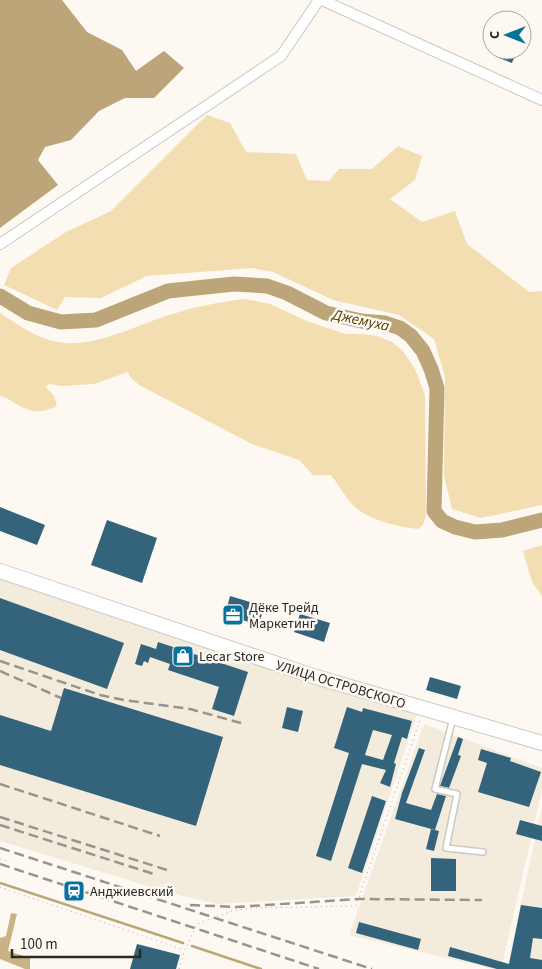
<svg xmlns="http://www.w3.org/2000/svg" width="542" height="969" font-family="'Source Sans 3',sans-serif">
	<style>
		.built { fill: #f3ecdd }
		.green { fill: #f3deb2 }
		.forest { fill: #c9b385 }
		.water { fill: #bca679 }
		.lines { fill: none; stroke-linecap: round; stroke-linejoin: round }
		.stream { stroke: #bca679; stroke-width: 2.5 }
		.river { stroke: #bca679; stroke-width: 15 }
		.building { fill: #34637c; fill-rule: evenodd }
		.lane-casing { stroke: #ccc9c2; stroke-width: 8 }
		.street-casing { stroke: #ccc9c2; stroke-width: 12 }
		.secondary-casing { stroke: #ccc9c2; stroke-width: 16 }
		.path { stroke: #aba8a2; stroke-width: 1; stroke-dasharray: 1 4; stroke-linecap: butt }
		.lane { stroke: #fff; stroke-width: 5 }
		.street { stroke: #fff; stroke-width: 10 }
		.secondary { stroke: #fff; stroke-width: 14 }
		.rail { stroke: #96948f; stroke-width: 2.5; stroke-dasharray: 10 5; stroke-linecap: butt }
		.labels { text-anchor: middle; stroke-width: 5; stroke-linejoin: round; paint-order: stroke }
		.poi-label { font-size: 14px; fill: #2a2926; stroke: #fdf9f2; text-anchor: start }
		.street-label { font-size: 14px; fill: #2a2926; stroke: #fdf9f2 }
		.water-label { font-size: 15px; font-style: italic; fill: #543e01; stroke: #fdf9f2 }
	</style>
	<rect width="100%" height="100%" fill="#fdf9f2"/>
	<!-- built -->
	<g class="built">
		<polygon points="0,578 251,663 417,714 356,896 218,904 174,894 0,841"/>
		<polygon points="424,724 542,768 542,791 501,969 493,969 349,935"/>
		<polygon points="542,806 542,969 507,969"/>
	</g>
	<!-- green -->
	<g class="green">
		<polygon points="207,115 230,123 246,152 296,154 307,180 329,181 339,169 372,169 398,146 422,156 415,180 390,199 422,222 455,211 467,244 529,292 542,291 542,505 481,518 452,509 444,476 445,377 434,339 399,315 333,300 273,272 252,268 147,276 101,298 65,297 57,310 4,285 11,268 66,232 111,211"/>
		<path d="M245,299L270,304L307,321L345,334H363L377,336L392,342L403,351L415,369L425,395L426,516L423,525L418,529C398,527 369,520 355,507C345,498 339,485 331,475H313L299,460L252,444L139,385L130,377L128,372L94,384L62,386L49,384L46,387L54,396L57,406C44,413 31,413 18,405C12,402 7,397 0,396V313C17,324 38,339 58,342C91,349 138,325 169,315C194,307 218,302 245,299Z"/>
		<polygon points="542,545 542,596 532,582 523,551"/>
	</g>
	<!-- forest -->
	<polygon class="forest" points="11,913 17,914 8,951 30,958 30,969 25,969 0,959 0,938 6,936"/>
	<!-- water -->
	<polygon class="water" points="0,0 62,0 87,32 122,50 136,71 164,51 184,68 154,98 125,98 99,111 71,140 45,147 38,160 58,185 0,228"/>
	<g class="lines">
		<!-- stream -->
		<g class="stream">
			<polyline points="0,883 183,943"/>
			<polyline points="192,946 261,969"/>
		</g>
		<!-- river -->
		<polyline class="river" points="0,296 28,313 61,322 96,320 168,291 234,284 267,286 287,293 326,313 361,321 385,323 400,328 411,336 423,351 431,369 437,388 434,511 442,521 455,527 475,532 502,530 542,520"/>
	</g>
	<!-- building -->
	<g class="building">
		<polygon points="502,50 517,50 512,63 499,58"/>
		<polygon points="0,507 45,525 37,545 0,531"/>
		<polygon points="107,520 157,538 142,583 91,565"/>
		<polygon points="230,596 264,606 259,625 225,615"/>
		<polygon points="0,598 124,643 107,689 0,650"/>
		<polygon points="300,614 330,623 324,642 294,632"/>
		<polygon points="158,642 248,672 234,716 212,709 219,687 168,670 170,664 150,657 148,663 144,661 142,666 135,664 141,644 156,649"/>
		<polygon points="430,677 461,686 457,699 426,690"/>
		<polygon points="64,688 223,737 196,826 0,765 0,715 51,731"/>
		<polygon points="287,707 303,711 298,732 282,728"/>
		<path d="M347,707L362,712L363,708L412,721L407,739L402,737L394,763L396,764L390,787L380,783L386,770L362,764L331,861L316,856L349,753L334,748ZM373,730L392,735L383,760L365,755Z"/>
		<polygon points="458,737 463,739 458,755 461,756 449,788 440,786"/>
		<polygon points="419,748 425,750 406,803 431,810 437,794 446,796 435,830 395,819 402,793"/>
		<polygon points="481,749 511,758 510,761 541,772 529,807 478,792 487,763 478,760"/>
		<polygon points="372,796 386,801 362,873 348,868"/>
		<polygon points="520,820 542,826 542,841 516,834"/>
		<polygon points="431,829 439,831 434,851 426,849"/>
		<polygon points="431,858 456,859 456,891 431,891"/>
		<polygon points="521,905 542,908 542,939 533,938 530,958 542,960 542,969 497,969 448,956 450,947 509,964"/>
		<polygon points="359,922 421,939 418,950 356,933"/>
		<polygon points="137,944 180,955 176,969 130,969"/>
	</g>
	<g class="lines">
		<!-- lane casing -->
		<g class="lane-casing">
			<polyline id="lane" points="453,718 435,789 457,794 446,848 483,852"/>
		</g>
		<!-- street casing -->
		<g class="street-casing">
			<g id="street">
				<polyline points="322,0 542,100"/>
				<polyline points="0,244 281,56 319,0"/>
			</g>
		</g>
		<!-- secondary casing -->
		<g class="secondary-casing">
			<polyline id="secondary" points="0,571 316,677 542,743"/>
		</g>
		<!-- path -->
		<g class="path">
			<polyline points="0,859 9,862"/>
			<polyline points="0,887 184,950"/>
			<polyline points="179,969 185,950 197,924 232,911 251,908 356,906 420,720"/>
		</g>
		<!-- lane -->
		<use href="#lane" class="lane"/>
		<!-- street -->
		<use href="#street" class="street"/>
		<!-- secondary -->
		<use href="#secondary" class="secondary"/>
		<!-- rail -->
		<g class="rail">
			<polyline points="0,661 100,695 124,700 190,709 241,723"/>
			<polyline points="0,671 61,698"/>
			<polyline points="0,784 160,836"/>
			<polyline points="0,817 167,870"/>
			<polyline points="0,825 157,875"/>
			<polyline points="0,848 372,969"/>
			<polyline points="0,864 319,969"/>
			<polyline points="190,905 236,907 358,899 482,900"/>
		</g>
	</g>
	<!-- icons -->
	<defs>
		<g id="office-square" transform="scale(1.125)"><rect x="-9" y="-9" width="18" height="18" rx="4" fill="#08729e" stroke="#fdf9f2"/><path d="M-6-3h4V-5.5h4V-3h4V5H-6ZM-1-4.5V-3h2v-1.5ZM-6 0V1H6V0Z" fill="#fff"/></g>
		<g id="shop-square" transform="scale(1.125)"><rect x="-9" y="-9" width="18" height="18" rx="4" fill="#08729e" stroke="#fdf9f2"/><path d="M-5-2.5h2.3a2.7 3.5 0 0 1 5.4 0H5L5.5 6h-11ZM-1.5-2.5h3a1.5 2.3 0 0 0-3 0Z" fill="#fff"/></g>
		<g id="station-square" transform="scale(1.125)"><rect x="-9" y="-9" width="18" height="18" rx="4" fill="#08729e" stroke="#fdf9f2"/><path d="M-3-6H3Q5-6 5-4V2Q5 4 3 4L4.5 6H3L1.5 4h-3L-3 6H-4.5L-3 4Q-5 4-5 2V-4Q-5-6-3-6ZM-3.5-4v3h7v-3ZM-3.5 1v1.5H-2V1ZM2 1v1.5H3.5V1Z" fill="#fff"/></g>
	</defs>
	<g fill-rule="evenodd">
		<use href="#office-square" x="233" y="615"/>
		<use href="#shop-square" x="183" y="656"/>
		<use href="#station-square" x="74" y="891"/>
	</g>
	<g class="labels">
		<!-- poi labels -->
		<g class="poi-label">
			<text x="249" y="612">Дёке Трейд<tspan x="249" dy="16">Маркетинг</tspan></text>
			<text x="199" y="661">Lecar Store</text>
			<text x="90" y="896">Анджиевский</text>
		</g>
		<!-- street labels -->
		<g class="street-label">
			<text transform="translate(341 684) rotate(17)" y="5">УЛИЦА ОСТРОВСКОГО</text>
		</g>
		<!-- water labels -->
		<g class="water-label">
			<text transform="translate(361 320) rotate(12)" y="5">Джемуха</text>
		</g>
	</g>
	<!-- north arrow -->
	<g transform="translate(507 35) rotate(270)"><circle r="24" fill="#fdf9f2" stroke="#a9a6a0"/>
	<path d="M0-4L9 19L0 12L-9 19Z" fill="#08729e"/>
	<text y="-8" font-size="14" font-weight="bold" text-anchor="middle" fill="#2a2926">С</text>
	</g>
	<!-- scale -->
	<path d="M12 949v8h128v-8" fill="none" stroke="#2a2926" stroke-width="2.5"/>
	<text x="20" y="949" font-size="15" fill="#2a2926" stroke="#fdf9f2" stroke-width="4" paint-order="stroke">100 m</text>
</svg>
